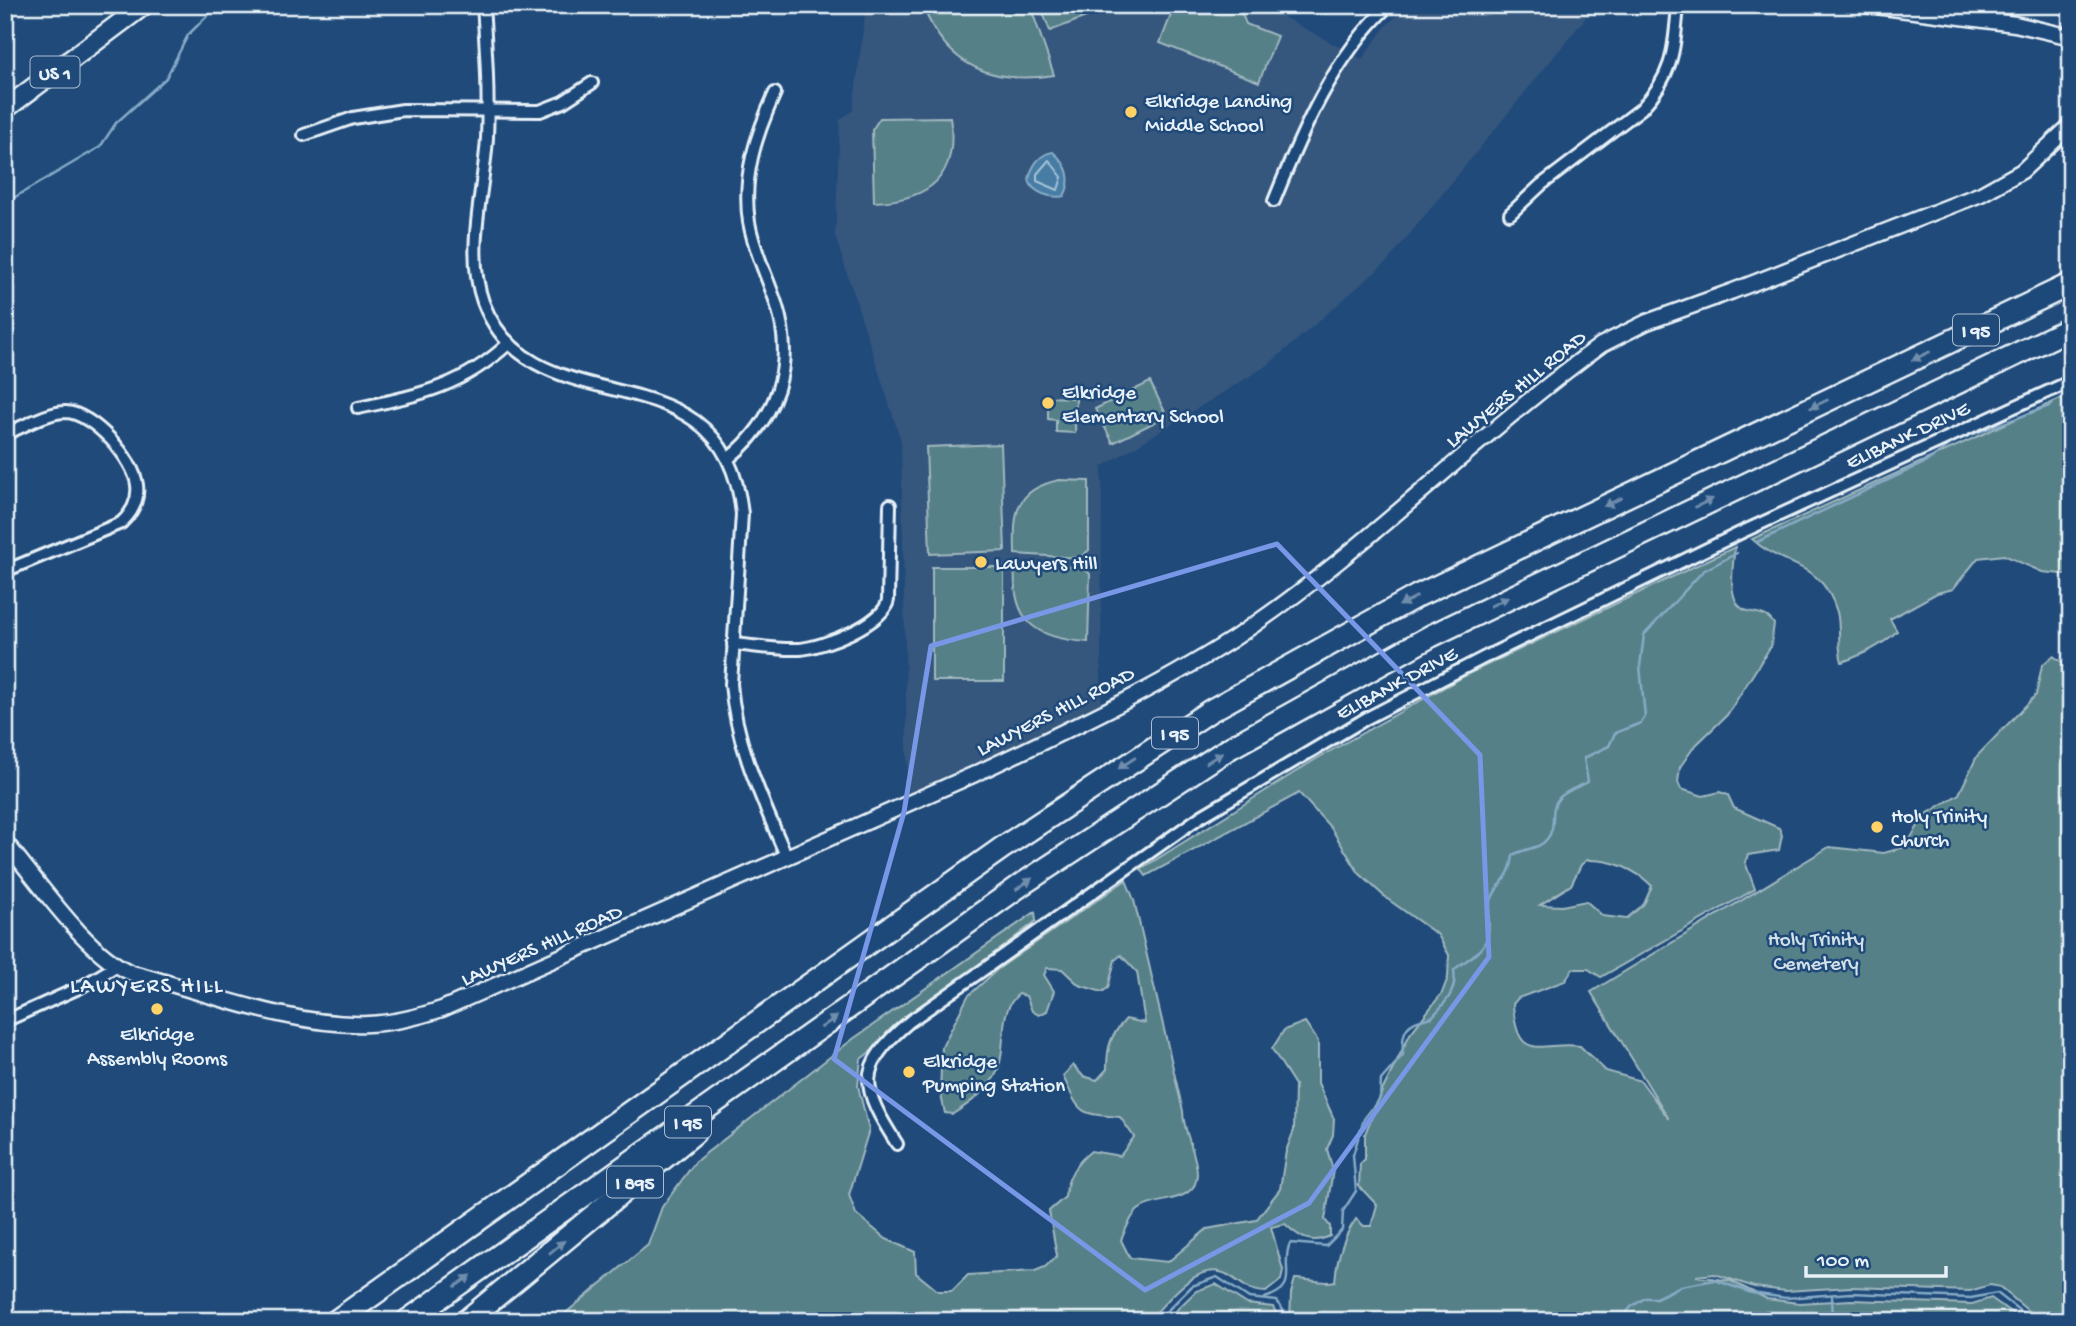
<svg xmlns="http://www.w3.org/2000/svg" width="2076" height="1326" font-family="'Gochi Hand',sans-serif">
	<style>
		.built { fill: #34577d }
		.green { fill: #578087; stroke: #a0b8c0; stroke-width: 2; fill-rule: evenodd }
		.water { fill: #477da4; stroke: #87abc6; stroke-width: 2 }
		.lines { fill: none; stroke-linecap: round; stroke-linejoin: round }
		.shore { stroke: #a8c3d6; stroke-width: 2 }
		.stream { stroke: #87abc6; stroke-width: 2.5 }
		.minor-casing { stroke: #e8f1f8; stroke-width: 16 }
		.tertiary-casing { stroke: #e8f1f8; stroke-width: 19 }
		.primary-casing { stroke: #e8f1f8; stroke-width: 23 }
		.motorway-casing { stroke: #e8f1f8; stroke-width: 26 }
		.minor { stroke: #1f4a7a; stroke-width: 10 }
		.tertiary { stroke: #1f4a7a; stroke-width: 14 }
		.primary { stroke: #1f4a7a; stroke-width: 18 }
		.motorway { stroke: #1f4a7a; stroke-width: 21 }
		.oneway { fill: #6f8dac }
		.marked { fill: none; stroke: #7897e6; stroke-width: 5; stroke-linejoin: round }
		.poi-dot { fill: #ffd166; stroke: #1f4a7a; stroke-width: 2.5 }
		.labels { text-anchor: middle; stroke-width: 5; stroke-linejoin: round; paint-order: stroke }
		.shield { fill: #1f4a7a; stroke: #acbfd2; stroke-width: 2 }
		.shield-label { font-size: 19px; font-weight: bold; fill: #e8f1f8 }
		.poi-label { font-size: 21px; fill: #e8f1f8; stroke: #1f4a7a; text-anchor: start }
		.street-label { font-size: 21px; fill: #e8f1f8; stroke: #1f4a7a }
		.park-label { font-size: 21px; fill: #d2e0e7; stroke: #1f4a7a }
		.neighbourhood-label { font-size: 23px; letter-spacing: 2px; fill: #e8f1f8; stroke: #1f4a7a }
	</style>
	<rect width="100%" height="100%" fill="#1f4a7a"/>
	<filter id="ink" filterUnits="userSpaceOnUse"><feTurbulence type="fractalNoise" baseFrequency=".0143" numOctaves="2"/><feDisplacementMap in="SourceGraphic" scale="14" xChannelSelector="R" yChannelSelector="G"/><feConvolveMatrix kernelMatrix="1 2 1 2 8 2 1 2 1" color-interpolation-filters="sRGB"/></filter>
	<g filter="url(#ink)">
		<!-- built -->
		<polygon class="built" points="866,5 1261,5 1362,59 1386,26 1408,5 1596,5 1388,261 1268,365 1102,467 1101,702 1046,733 908,797 901,441 835,236 840,120 853,110"/>
		<!-- green -->
		<g class="green">
			<path d="M934,5H1030L1054,75C993,85 948,67 924,9Z"/>
			<polygon points="1040,5 1117,5 1050,31"/>
			<polygon points="1175,5 1220,5 1242,14 1246,24 1277,36 1259,82 1160,43"/>
			<path d="M950,117C959,176 931,200 874,202L872,130L880,118Z"/>
			<polygon points="1150,382 1167,416 1113,443 1095,409"/>
			<path d="M2071,394V575L2042,572L2004,555L1978,558L1953,589L1937,593L1890,619L1897,631C1882,646 1862,655 1842,662C1837,646 1841,628 1837,612C1821,559 1785,570 1752,539Z"/>
			<polygon points="1048,397 1076,398 1075,433 1056,432 1056,420 1048,419"/>
			<polygon points="1001,444 1005,551 930,554 926,447"/>
			<path d="M1059,480L1089,481V550L1080,558L1015,554C1014,514 1013,490 1059,480Z"/>
			<path d="M1735,547C1733,564 1726,602 1745,610C1757,614 1767,612 1774,624L1771,646L1727,715L1694,747L1680,767L1678,782L1681,789L1703,796L1720,792L1728,795L1734,808L1779,828L1782,835L1779,850L1748,855L1745,862L1755,889L1601,977L1588,969H1573L1565,981L1518,998L1513,1004C1517,1067 1543,1040 1580,1046L1606,1071L1641,1081L1669,1119L1591,992L1829,847L1884,853L1905,847L1925,815L1959,794L1977,756L2036,695L2042,665L2053,656L2067,665L2071,663V1321H2040L2000,1287L1990,1285L1970,1291L1851,1287L1786,1291L1754,1287L1715,1274L1696,1276L1731,1281L1767,1299L1799,1303L1851,1300L1972,1304L1991,1298L2023,1321H1552L1563,1316L1548,1314L1534,1321H1290L1291,1293L1295,1279C1308,1278 1323,1285 1335,1281C1337,1258 1343,1237 1356,1219L1364,1226H1371L1377,1205L1359,1186L1360,1164L1365,1159V1134L1383,1089L1410,1034L1442,993L1448,977L1449,955L1438,935L1386,898L1359,873L1331,828L1299,793L1146,876L1141,869L1316,759L1470,673ZM1587,860C1611,859 1635,869 1652,886L1644,904L1626,919L1603,916L1586,901L1562,906L1540,905L1571,885L1581,865Z"/>
			<path d="M1015,566L1082,567L1090,574L1088,642C1036,639 1011,622 1015,566Z"/>
			<rect x="932" y="567" width="72" height="114"/>
			<path d="M1126,880L1134,900L1183,1111C1183,1133 1197,1152 1197,1174C1197,1205 1154,1196 1137,1211C1130,1217 1125,1232 1121,1240L1130,1258L1168,1262L1207,1229L1256,1220L1280,1189L1286,1151L1294,1130L1295,1085L1272,1049L1284,1030L1305,1022L1318,1041V1083L1334,1119L1333,1135L1327,1149L1333,1170L1325,1220L1330,1226V1236C1311,1245 1300,1238 1285,1224L1271,1227L1283,1270L1281,1280L1266,1292C1244,1291 1245,1284 1228,1275C1197,1258 1167,1303 1148,1321H556L648,1245L662,1207L696,1161L853,1039L1035,912L1036,921L861,1059L858,1086L869,1130L849,1195L856,1214L886,1239L915,1252L916,1273L938,1291H952L968,1275L1035,1271L1045,1267L1057,1256L1049,1211L1065,1197C1067,1177 1075,1164 1091,1151L1120,1156L1134,1137L1120,1117C1078,1114 1080,1114 1063,1076L1073,1065L1083,1076L1097,1080L1107,1069C1107,1046 1110,1036 1126,1019L1145,1023L1137,972L1121,955L1115,960L1108,988L1102,992L1079,985L1062,969L1047,968L1044,975L1054,991L1047,1011L1039,1015L1032,1011L1026,996L1019,994C996,1011 1008,1049 997,1072C989,1090 969,1104 953,1114L945,1113L940,1091L942,1047L968,996L998,969Z"/>
			<polygon points="1216,1284 1247,1304 1273,1307 1278,1316 1275,1321 1165,1321 1196,1291"/>
		</g>
		<!-- water -->
		<path class="water" d="M1053,152C1067,164 1074,178 1064,196C1052,199 1032,193 1029,180C1031,167 1039,154 1053,152Z"/>
		<g class="lines">
			<!-- shore -->
			<polygon class="shore" points="1049,160 1062,177 1058,190 1037,181 1037,174"/>
			<!-- stream -->
			<g class="stream">
				<polyline points="5,203 100,147 116,123 166,78 188,35 210,13 229,5"/>
				<polyline points="1757,542 1926,462 1955,441 2052,405"/>
				<polyline points="1832,1296 1833,1321"/>
				<path d="M1265,1298C1302,1286 1279,1269 1290,1243L1326,1246L1342,1230L1343,1211L1356,1191L1353,1155L1364,1119L1380,1098L1381,1080L1403,1055C1401,1028 1407,1022 1432,1017C1446,1002 1457,992 1454,970C1463,961 1475,957 1483,946C1493,932 1486,920 1490,904C1496,881 1510,883 1513,855C1524,848 1539,850 1547,839C1558,826 1548,810 1559,798C1567,790 1578,787 1588,782L1584,758L1609,746L1615,733L1641,723L1645,717L1640,666L1644,635L1703,571L1737,553"/>
				<polyline points="1157,1321 1192,1286 1217,1277 1249,1298 1277,1301 1283,1310 1283,1321"/>
				<polyline points="1549,1321 1551,1321"/>
				<polyline points="1620,1321 1631,1307 1645,1298 1656,1298 1681,1286 1715,1280 1752,1293 1786,1298 1851,1293 1971,1298 1997,1293 2033,1321"/>
				<polyline points="2067,1321 2071,1315"/>
			</g>
			<!-- minor casing -->
			<g class="minor-casing">
				<g id="minor">
					<path d="M483,5C486,49 489,94 487,138C484,190 465,252 483,302C533,435 725,339 742,514L731,684C736,746 763,801 787,858"/>
					<polyline points="304,135 353,118 403,110 540,111 563,102 592,83"/>
					<path d="M1274,201C1302,131 1333,58 1389,5"/>
					<path d="M1510,214L1541,185L1641,109C1674,74 1674,50 1678,5"/>
					<path d="M358,408C419,395 462,387 509,343"/>
					<path d="M5,434C23,427 47,412 66,412C93,413 134,459 137,485C139,501 132,513 121,523L5,571"/>
					<path d="M728,459C777,420 796,364 776,303C767,276 754,251 749,222C742,176 756,135 775,93"/>
					<path d="M733,644C755,646 778,650 800,649C823,647 884,624 888,600L890,505"/>
					<polyline points="5,1021 81,987 116,966"/>
					<path d="M897,1144C861,1088 855,1068 909,1022L1200,817L1367,718L1487,656L1740,533L2071,381"/>
				</g>
			</g>
			<!-- tertiary casing -->
			<g class="tertiary-casing">
				<g id="tertiary">
					<polyline points="1868,5 2015,24 2071,37"/>
					<path d="M5,842C38,881 87,955 132,973C205,992 293,1027 368,1024C394,1023 418,1017 442,1009L975,774C1062,733 1152,691 1233,639C1364,553 1474,437 1601,345L1647,322L1733,291L1981,194L2022,171L2071,125"/>
				</g>
			</g>
			<!-- primary casing -->
			<g class="primary-casing">
				<polyline id="primary" points="5,109 144,5"/>
			</g>
			<!-- motorway casing -->
			<g class="motorway-casing">
				<g id="motorway">
					<polyline points="336,1321 1002,848 1210,711 1417,596 2071,284"/>
					<polyline points="407,1321 1024,883 1228,749 1431,636 2071,328"/>
					<polyline points="466,1321 694,1133"/>
				</g>
			</g>
			<!-- minor -->
			<use href="#minor" class="minor"/>
			<!-- tertiary -->
			<use href="#tertiary" class="tertiary"/>
			<!-- primary -->
			<use href="#primary" class="primary"/>
			<!-- motorway -->
			<use href="#motorway" class="motorway"/>
		</g>
		<!-- one-way arrows -->
		<defs><path id="oneway-solid" d="M-6-.8H1V-3.2L6.5 0L1 3.2V.8H-6Z" transform="scale(1.75)"/></defs>
		<g class="oneway">
			<use href="#oneway-solid" transform="translate(1921 356) rotate(154)"/>
			<use href="#oneway-solid" transform="translate(1819 404) rotate(155)"/>
			<use href="#oneway-solid" transform="translate(1613 502) rotate(155)"/>
			<use href="#oneway-solid" transform="translate(1704 503) rotate(-26)"/>
			<use href="#oneway-solid" transform="translate(1408 601) rotate(153)"/>
			<use href="#oneway-solid" transform="translate(1499 602) rotate(-26)"/>
			<use href="#oneway-solid" transform="translate(1214 758) rotate(-32)"/>
			<use href="#oneway-solid" transform="translate(1127 763) rotate(147)"/>
			<use href="#oneway-solid" transform="translate(1024 884) rotate(-35)"/>
			<use href="#oneway-solid" transform="translate(829 1022) rotate(-35)"/>
			<use href="#oneway-solid" transform="translate(557 1247) rotate(-40)"/>
			<use href="#oneway-solid" transform="translate(463 1281) rotate(-35)"/>
		</g>
	</g>
	<!-- marked area -->
	<path class="marked" d="M1277,544L1480,755L1489,957L1309,1203L1145,1290L834,1059L904,812L931,646Z"/>
	<!-- markers -->
	<g class="poi-dot">
		<circle cx="1131" cy="112" r="7"/>
		<circle cx="1048" cy="403" r="7"/>
		<circle cx="981" cy="562" r="7"/>
		<circle cx="1877" cy="827" r="7"/>
		<circle cx="157" cy="1009" r="7"/>
		<circle cx="909" cy="1072" r="7"/>
	</g>
	<g class="labels">
		<!-- shield labels -->
		<g class="shield">
			<rect x="30.5" y="56.5" width="49" height="31" rx="5"/>
			<rect x="1953" y="314.5" width="46" height="31" rx="5"/>
			<rect x="1152" y="717.5" width="46" height="31" rx="5"/>
			<rect x="665" y="1106.5" width="46" height="31" rx="5"/>
			<rect x="607" y="1166.5" width="56" height="31" rx="5"/>
		</g>
		<g class="shield-label">
			<text x="55" y="79">US 1</text>
			<text x="1976" y="337">I 95</text>
			<text x="1175" y="740">I 95</text>
			<text x="688" y="1129">I 95</text>
			<text x="635" y="1189">I 895</text>
		</g>
		<!-- poi labels -->
		<g class="poi-label">
			<text x="1145" y="107">Elkridge Landing<tspan x="1145" dy="24">Middle School</tspan></text>
			<text x="1062" y="398">Elkridge<tspan x="1062" dy="24">Elementary School</tspan></text>
			<text x="995" y="569">Lawyers Hill</text>
			<text x="1891" y="822">Holy Trinity<tspan x="1891" dy="24">Church</tspan></text>
			<text x="157" y="1040" text-anchor="middle">Elkridge<tspan x="157" dy="24">Assembly Rooms</tspan></text>
			<text x="923" y="1067">Elkridge<tspan x="923" dy="24">Pumping Station</tspan></text>
		</g>
		<!-- street labels -->
		<g class="street-label">
			<text transform="translate(1515 388) rotate(-39)" y="7">LAWYERS HILL ROAD</text>
			<text transform="translate(1907 434) rotate(-25)" y="7">ELIBANK DRIVE</text>
			<text transform="translate(1396 682) rotate(-28)" y="7">ELIBANK DRIVE</text>
			<text transform="translate(1055 710) rotate(-27)" y="7">LAWYERS HILL ROAD</text>
			<text transform="translate(541 944) rotate(-24)" y="7">LAWYERS HILL ROAD</text>
		</g>
		<!-- park labels -->
		<g class="park-label">
			<text x="1816" y="945">Holy Trinity<tspan x="1816" dy="24">Cemetery</tspan></text>
		</g>
		<!-- neighbourhood labels -->
		<g class="neighbourhood-label">
			<text x="147" y="992">LAWYERS HILL</text>
		</g>
	</g>
	<!-- margin -->
	<rect width="2076" height="1326" fill="none" stroke="#1f4a7a" stroke-width="28"/>
	<rect x="14" y="14" width="2048" height="1298" fill="none" stroke="#e8f1f8" stroke-width="2.5" filter="url(#ink)"/>
	<!-- scale -->
	<path d="M1806 1266v10h140v-10" fill="none" stroke="#e8f1f8" stroke-width="3.5"/>
	<text x="1817" y="1266" font-size="21" fill="#e8f1f8" stroke="#1f4a7a" stroke-width="5" paint-order="stroke">100 m</text>
</svg>
